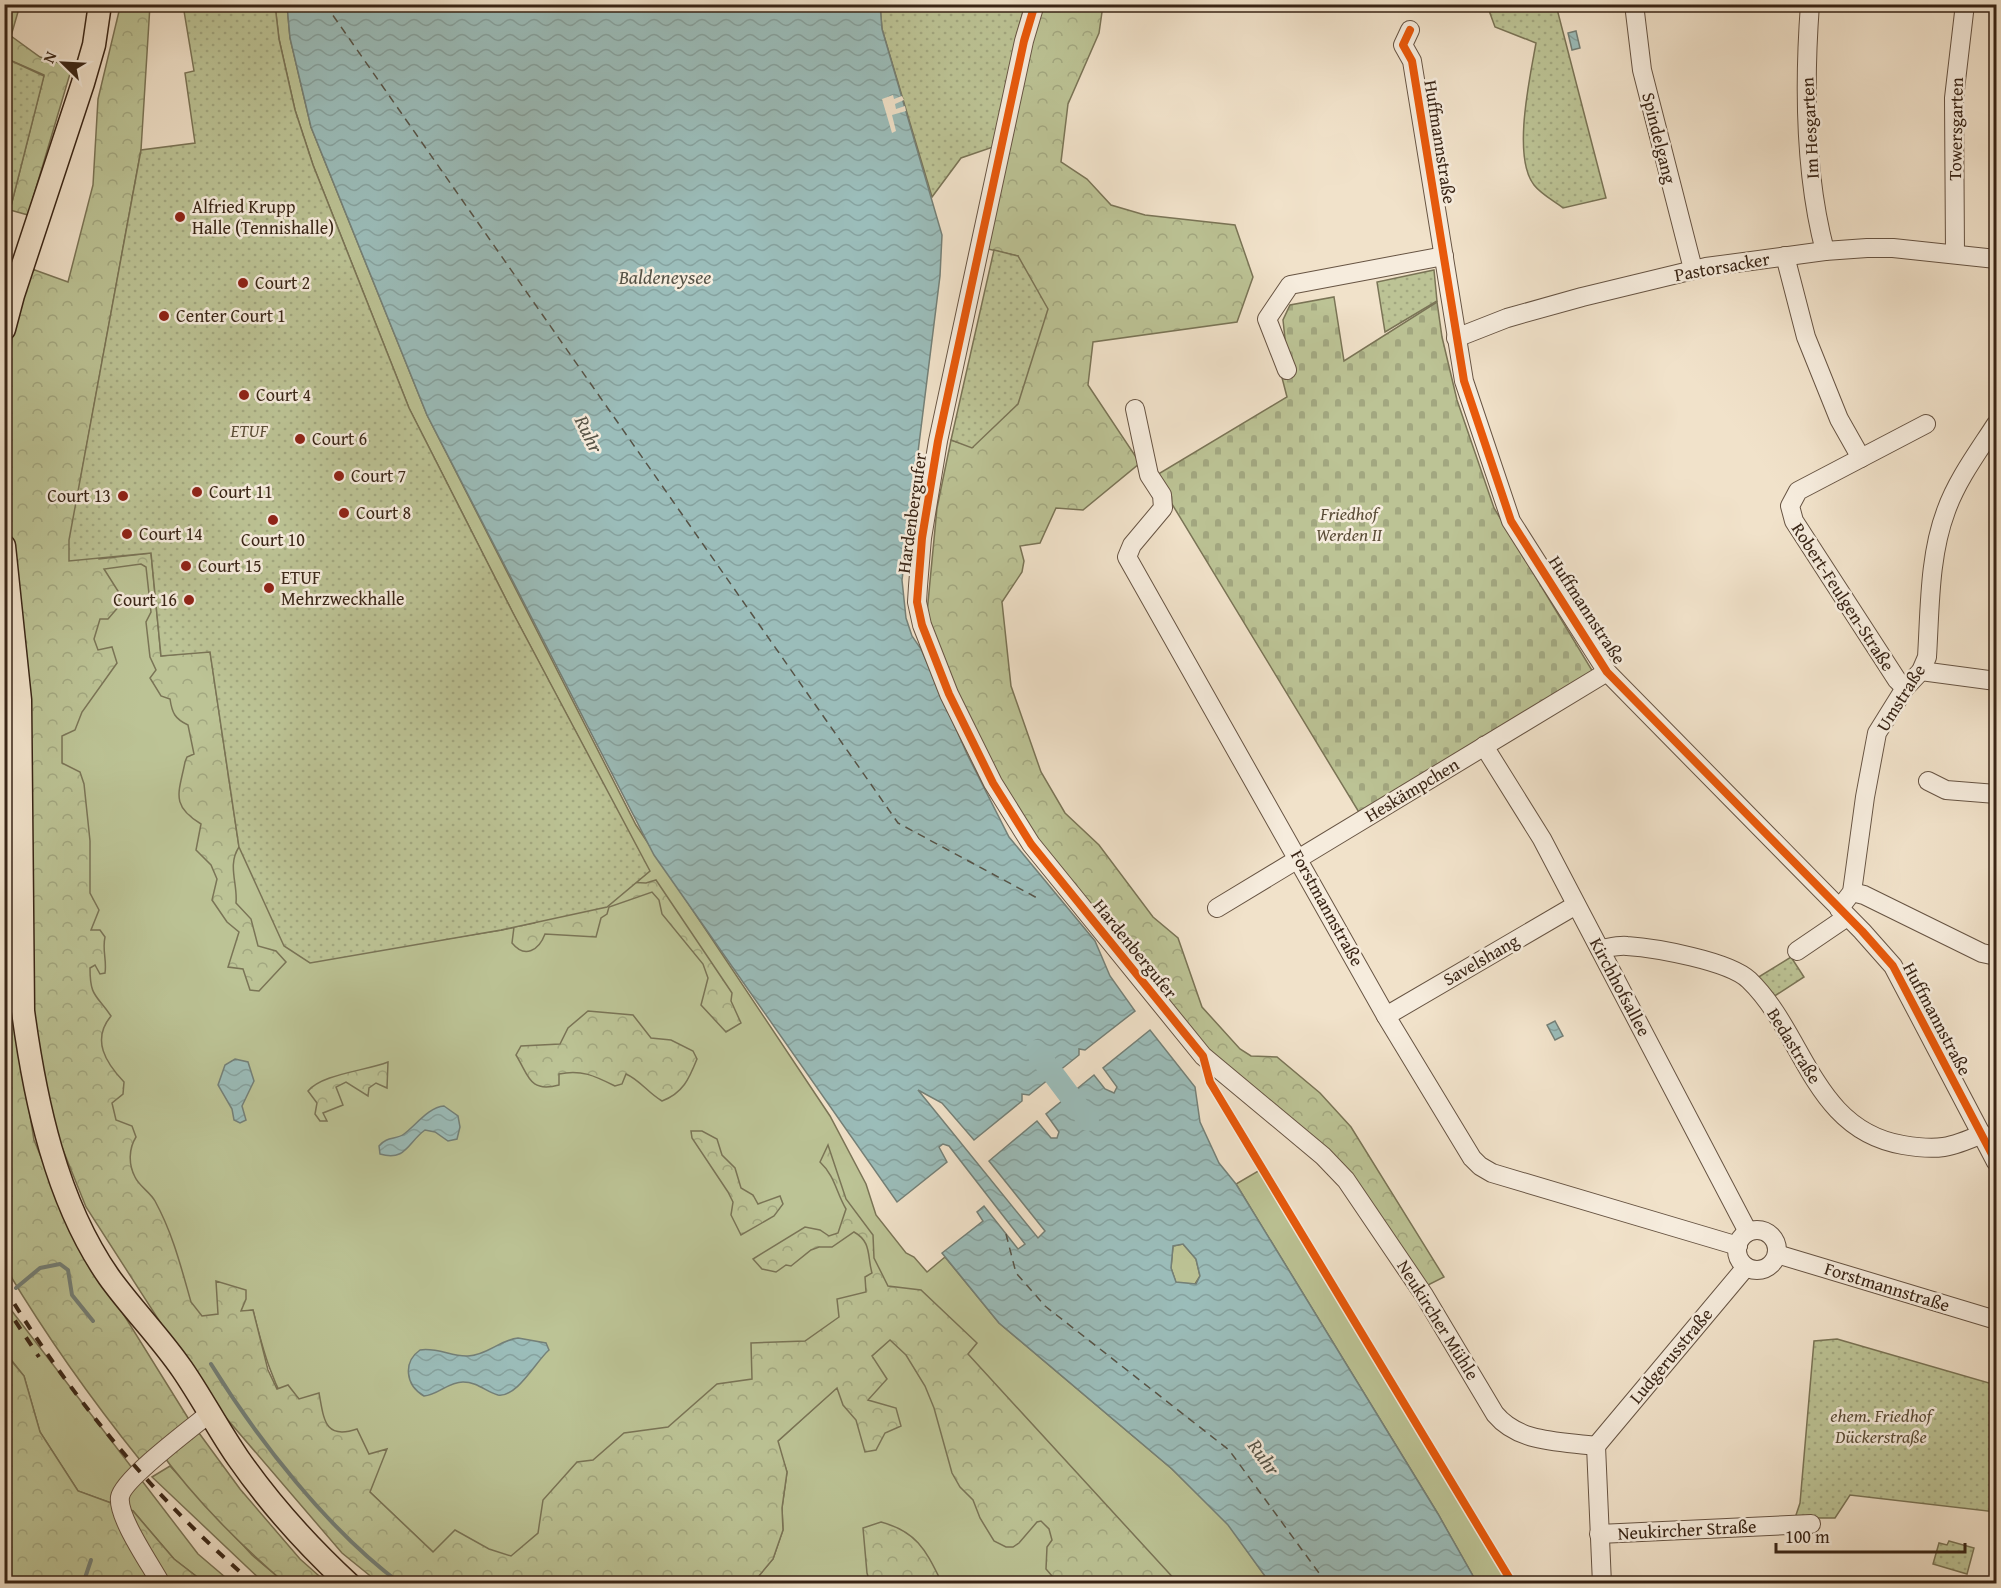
<svg xmlns="http://www.w3.org/2000/svg" width="2001" height="1588" font-family="'Gentium Book Plus',serif">
	<style>
		.grass { fill: #bcc395; stroke: #7a7456; stroke-width: 1.5 }
		.forest { fill: url(#forest-crowns); stroke: #7a7456; stroke-width: 1.5 }
		.cemetery { fill: url(#cemetery-stones); stroke: #7a7456; stroke-width: 1.5 }
		.park { fill: url(#park-dots); stroke: #7a7456; stroke-width: 1.5 }
		.water { fill: url(#water-waves); stroke: #748078; stroke-width: 1.5; fill-rule: evenodd }
		.pier { fill: #f1e2ca }
		.lines { fill: none; stroke-linecap: round; stroke-linejoin: round }
		.stream { stroke: #748078; stroke-width: 4 }
		.river { stroke: #9bbdba; stroke-width: 22 }
		.ferry { stroke: #565347; stroke-width: 1.5; stroke-dasharray: 8 6; stroke-linecap: butt }
		.minor-casing { stroke: #675443; stroke-width: 20 }
		.major-casing { stroke: #392516; stroke-width: 25 }
		.minor { stroke: #f6ecdd; stroke-width: 18 }
		.major { stroke: #f1e2ca; stroke-width: 22 }
		.rail { stroke: #392516; stroke-width: 4; stroke-dasharray: 10 10; stroke-linecap: butt }
		.cycleway-casing { stroke: #f6ecdd; stroke-width: 11 }
		.cycleway { stroke: #e8590c; stroke-width: 8 }
		.poi-dot { fill: #8f2418; stroke: #f6ecdd; stroke-width: 2 }
		.labels { text-anchor: middle; stroke-width: 5; stroke-linejoin: round; paint-order: stroke }
		.street-label { font-size: 18px; fill: #392516; stroke: #f6ecdd }
		.poi-label { font-size: 18px; fill: #392516; stroke: #f6ecdd; text-anchor: start }
		.park-label { font-size: 18px; font-style: italic; fill: #5a4c36; stroke: #f6ecdd }
		.water-label { font-size: 20px; font-style: italic; fill: #565347; stroke: #f6ecdd }
	</style>
	<defs>
		<pattern id="forest-crowns" width="20" height="18" patternUnits="userSpaceOnUse" patternTransform="scale(1.5)"><rect width="20" height="18" fill="#bcc395"/><path d="M2 6a3 3 0 1 1 6 0M12 15a3 3 0 1 1 6 0" fill="none" stroke="#a2a780"/></pattern>
		<pattern id="cemetery-stones" width="16" height="16" patternUnits="userSpaceOnUse" patternTransform="scale(1.5)"><rect width="16" height="16" fill="#bcc395"/><path d="M2 7V4a2 2 0 0 1 4 0v3zM10 15v-3a2 2 0 0 1 4 0v3z" fill="#a2a780"/></pattern>
		<pattern id="park-dots" width="8" height="8" patternUnits="userSpaceOnUse" patternTransform="scale(1.5)"><rect width="8" height="8" fill="#bcc395"/><path d="M2 2h.1M6 6h.1" fill="none" stroke="#a2a780" stroke-width="1.8" stroke-linecap="round"/></pattern>
		<pattern id="water-waves" width="16" height="10" patternUnits="userSpaceOnUse" patternTransform="scale(1.5)"><rect width="16" height="10" fill="#9bbdba"/><path d="M0 5q4-4 8 0t8 0" fill="none" stroke="#86a29f"/></pattern>
	</defs>
	<rect width="100%" height="100%" fill="#f1e2ca"/>
	<filter id="stains"><feTurbulence type="fractalNoise" baseFrequency=".00333" numOctaves="4"/><feColorMatrix values="0 0 0 0 .2 0 0 0 0 .09 0 0 0 0 .02 0 0 0 .5 -.17"/></filter>
	<radialGradient id="worn" r=".72"><stop offset=".6" stop-color="#630" stop-opacity="0"/><stop offset="1" stop-color="#630" stop-opacity=".3"/></radialGradient>
	<!-- grass -->
	<g class="grass">
		<path d="M275,5H287L290,38L311,127L427,415L636,825L830,1116L866,1184L876,1215L906,1253L914,1257L927,1272L945,1257L999,1323L1172,1469L1229,1525L1270,1583H753L773,1559L783,1530L782,1508L787,1472L777,1442L899,1331L921,1291L574,1583L433,1552L297,1423C273,1387 263,1351 253,1310L186,1319L117,1151L62,810L61,700L99,559L151,553L320,959L502,930L607,907L649,871L513,613L409,408L313,165L295,110L279,39Z"/>
		<polygon points="1260,1170 1474,1525 1508,1583 1477,1583 1438,1514 1236,1184"/>
		<polygon points="1183,1244 1196,1259 1200,1276 1195,1284 1176,1283 1171,1268 1173,1246"/>
		<polygon points="5,1302 198,1554 232,1583 205,1583 174,1559 133,1511 78,1491 40,1432 24,1376 5,1352"/>
		<polygon points="170,1466 252,1555 285,1583 264,1583 152,1477"/>
	</g>
	<!-- forest -->
	<g class="forest">
		<polygon points="5,5 20,5 11,36 40,57 72,67 28,215 10,210 44,75 5,58"/>
		<path d="M127,5H150L141,150L80,482L99,559L151,553L161,656L210,651L239,847C227,865 238,884 236,903L251,919L258,946L276,951L286,962L259,991L250,990L243,969L228,967L239,932L227,922L212,900L217,879L211,865L196,850L201,824C170,805 179,793 185,762L187,757L194,754L188,725C175,719 172,713 170,699L161,696L150,678L156,670L150,657L146,622L151,612L146,567L141,564L104,569L118,591L120,605L108,619H100L94,639L98,650L112,647L117,663L82,712L75,730L62,736V763L80,772L84,784L90,841V893L99,910L91,930H100L105,937C102,950 107,960 105,973L100,974L95,965L90,968C90,997 96,994 111,1016C91,1040 106,1063 124,1082L123,1094L112,1103L116,1120L132,1126L136,1137C129,1148 128,1164 135,1177C139,1186 150,1192 155,1201C173,1234 181,1267 191,1302L202,1316L218,1314L216,1281L246,1290V1299L241,1311L253,1310L268,1370L277,1389L288,1385L299,1399L319,1393C324,1419 324,1440 357,1429L369,1454L387,1449L370,1492L433,1552L455,1530L489,1549L511,1556L538,1533L543,1500L577,1462L593,1460L624,1433L668,1427L717,1384L752,1379L751,1343L805,1341L839,1317L837,1299L866,1292L865,1277L872,1273C867,1256 872,1242 854,1232L832,1247H819L811,1250L791,1266L786,1265L776,1272L762,1269L753,1259L805,1227L820,1230L829,1236L838,1233L846,1209C836,1192 835,1176 820,1162L828,1145L846,1199L873,1235L874,1258L888,1286L921,1290L977,1343L968,1354L1178,1583H1058L1046,1569L1047,1547L1052,1540L1049,1529L1041,1521L1037,1522L1019,1543L1013,1547H1006L994,1541L980,1518L973,1500L960,1487L952,1473L934,1408L925,1386L906,1355L890,1340L872,1356L887,1379L868,1400L896,1408L901,1426L885,1433L876,1450L865,1452L856,1420L843,1405L837,1388L778,1441L787,1472L782,1508L783,1530L773,1559L753,1583H379L342,1553L209,1398L86,1207L55,1130L30,999L26,706L4,452L13,324L32,269L68,282L93,185L98,99L120,7Z"/>
		<polygon points="1042,5 1103,5 1099,33 1068,104 1061,162 1087,179 1111,205 1145,215 1235,225 1253,277 1237,322 1093,342 1088,385 1140,463 1083,510 1056,508 1040,543 1020,546 1024,561 1022,572 1002,602 1011,686 1041,772 1065,813 1099,845 1153,917 1178,938 1202,1007 1240,1049 1251,1056 1277,1057 1320,1093 1351,1127 1444,1277 1426,1286 1350,1174 1212,1058 1037,842 995,778 956,695 927,613 937,508 951,440 973,447 1018,256 988,249 1031,42"/>
		<path d="M4,764H12L14,1018L34,1140L71,1230L188,1418L240,1489L300,1559L327,1583H285C238,1543 192,1496 156,1446L140,1460C91,1399 47,1337 7,1270Z"/>
		<path d="M656,880L732,993L731,1001L741,1023L726,1032L701,1005L708,978L703,964L662,914L659,900L652,892L609,907L607,914L601,918L596,937L545,934C539,950 525,959 512,943L514,927L534,923L624,882L646,883Z"/>
		<path d="M588,1011L633,1015L651,1038L671,1040L693,1051L697,1059C689,1079 683,1093 662,1101C648,1093 640,1080 626,1074L622,1084L615,1086C595,1076 581,1069 559,1074V1085C529,1093 529,1076 516,1055L521,1046L560,1044L568,1028Z"/>
		<path d="M388,1062L387,1088L376,1083L369,1088L368,1096L346,1082L336,1087L343,1105L323,1113L327,1121H320L315,1114L317,1103L308,1091C322,1074 365,1071 388,1062Z"/>
		<polygon points="691,1131 702,1131 717,1139 722,1155 735,1168 741,1188 753,1195 758,1204 780,1196 783,1204 774,1216 741,1235 731,1215 733,1202 728,1192 692,1138"/>
		<polygon points="4,1352 24,1376 40,1432 78,1491 133,1511 174,1559 205,1583 5,1583"/>
		<path d="M881,1522C918,1532 926,1551 942,1583H870L867,1573L863,1528Z"/>
	</g>
	<!-- cemetery -->
	<polygon class="cemetery" points="1334,297 1344,361 1437,302 1442,337 1457,400 1494,508 1593,672 1360,814 1155,476 1287,397 1280,370 1288,367 1283,320 1290,305"/>
	<!-- park -->
	<g class="park">
		<polygon points="183,5 275,5 279,39 295,110 313,165 409,408 513,613 650,871 607,907 501,930 310,963 284,946 239,847 210,652 161,656 151,553 69,561 69,540 141,150 195,143 185,73 194,71"/>
		<polygon points="880,5 1025,5 1016,37 996,146 961,158 932,197 882,29"/>
		<path d="M1487,5H1556L1606,198L1563,208C1554,201 1541,194 1534,185C1512,157 1530,77 1536,43L1495,27Z"/>
		<polygon points="5,58 44,76 10,210 5,212"/>
		<polygon points="994,250 1018,256 1048,309 1018,404 972,448 951,440"/>
		<polygon points="1434,270 1437,301 1385,332 1377,282"/>
		<polygon points="1791,957 1804,977 1773,997 1757,978"/>
		<polygon points="1837,1339 1996,1385 1996,1512 1850,1495 1835,1518 1795,1518 1800,1503 1814,1341"/>
		<polygon points="1949,1541 1974,1548 1967,1574 1933,1564 1939,1543 1947,1545"/>
	</g>
	<!-- water -->
	<g class="water">
		<path d="M287,5H880L882,29L942,235L940,276L902,580L906,618L912,636L921,649L967,754L1009,837L1095,941L1110,976L1135,1011L1085,1050L1079,1049V1055L1029,1095L1022,1094V1101L974,1140L942,1103L918,1090L1038,1238L1045,1231L989,1161L1037,1121L1051,1138H1057L1059,1132L1046,1114L1094,1075L1105,1089L1114,1093L1117,1087L1103,1068L1150,1030L1195,1087L1200,1122L1219,1163L1236,1184L1438,1514L1477,1583H1270L1228,1525L1172,1469L999,1323L942,1253L983,1221L977,1212L984,1206L1018,1249L1025,1244L949,1146L943,1144L939,1147L947,1162L897,1202L654,855L427,415L311,127L290,38ZM1183,1244L1196,1259L1200,1276L1196,1284L1176,1282L1171,1268L1173,1246Z"/>
		<polygon points="1576,31 1580,48 1572,50 1568,33"/>
		<polygon points="1555,1021 1563,1036 1555,1040 1547,1025"/>
		<polygon points="235,1059 248,1062 254,1081 242,1106 246,1120 240,1123 234,1120 232,1109 218,1085 225,1065"/>
		<path d="M444,1106L458,1116L460,1127L457,1139L448,1141L435,1132L425,1130C408,1142 406,1162 380,1154L379,1146C387,1136 396,1140 404,1134C416,1125 429,1107 444,1106Z"/>
		<path d="M518,1338L546,1343L549,1350C536,1361 517,1398 498,1395C486,1392 478,1382 463,1382C448,1382 438,1395 424,1396C405,1385 403,1362 420,1350C437,1347 452,1357 468,1356C487,1355 500,1340 518,1338Z"/>
	</g>
	<!-- pier -->
	<polygon class="pier" points="893,95 894,99 902,96 904,100 895,104 896,109 905,106 906,111 892,115 896,131 892,133 882,99"/>
	<g class="lines">
		<!-- stream -->
		<g class="stream">
			<polyline points="16,1288 40,1268 60,1264 68,1270 72,1295 93,1321"/>
			<path d="M211,1364C258,1440 328,1530 401,1584"/>
			<polyline points="83,1584 91,1560"/>
		</g>
		<!-- river -->
		<polyline class="river" points="1036,1051 1088,1120"/>
		<!-- ferry -->
		<g class="ferry">
			<polyline points="325,4 898,823 1039,899"/>
			<polyline points="1006,1234 1016,1273 1045,1306 1229,1450 1327,1584"/>
		</g>
		<!-- minor casing -->
		<g class="minor-casing">
			<g id="minor">
				<path d="M1035,4L1024,41L938,441L922,538L918,586L917,602L922,625L949,694L993,783L1031,844L1203,1056L1323,1156L1346,1180L1424,1295L1495,1414C1519,1443 1559,1441 1596,1446"/>
				<polyline points="1634,4 1642,70 1693,269"/>
				<path d="M1810,4C1804,85 1804,172 1825,251"/>
				<polyline points="1410,30 1403,45 1412,61 1464,381 1511,521 1607,672 1862,931 1893,966 1996,1162"/>
				<polyline points="1955,254 1954,98 1965,4"/>
				<polyline points="1785,256 1806,337 1839,419 1861,458"/>
				<polyline points="1456,338 1507,318 1582,297 1706,267 1825,251 1867,248 1893,248 1996,259"/>
				<polyline points="1287,370 1267,319 1290,285 1444,256"/>
				<polyline points="1135,409 1149,475 1162,495 1163,508 1132,545 1127,557 1386,1016 1472,1158 1480,1166 1492,1173 1738,1246"/>
				<polyline points="1921,671 1996,681"/>
				<polyline points="1905,688 1897,680 1794,521 1790,506 1798,491 1926,424"/>
				<polyline points="1484,746 1542,839 1748,1232"/>
				<polyline points="1928,781 1946,790 1996,794"/>
				<polyline points="1852,892 1864,895 1982,953 1996,956"/>
				<polyline points="1217,908 1607,672"/>
				<path d="M1839,909L1852,892L1865,797L1877,733L1905,688L1921,671L1927,657C1930,609 1929,556 1946,511C1957,480 1978,452 1996,424"/>
				<path d="M1600,949C1608,948 1618,945 1627,946C1656,948 1729,961 1749,980C1805,1034 1813,1130 1903,1145C1938,1151 1950,1148 1982,1134"/>
				<polyline points="1797,951 1847,917"/>
				<polyline points="1386,1016 1576,905"/>
				<circle cx="1757" cy="1250" r="20"/>
				<polyline points="1777,1254 1996,1320"/>
				<polyline points="1596,1446 1746,1267"/>
				<polyline points="1596,1446 1602,1584"/>
				<polyline points="1599,1534 1811,1524"/>
				<path d="M161,1584C151,1565 117,1517 120,1497C123,1479 193,1427 210,1413"/>
			</g>
		</g>
		<!-- major casing -->
		<g class="major-casing">
			<g id="major">
				<polyline points="4,329 13,295 83,83 94,45 100,4"/>
				<path d="M4,546L20,700L23,1011C35,1100 56,1201 109,1277C132,1309 160,1337 182,1369C202,1398 218,1429 238,1458C270,1504 308,1546 349,1584"/>
			</g>
		</g>
		<!-- minor -->
		<use href="#minor" class="minor"/>
		<!-- major -->
		<use href="#major" class="major"/>
		<!-- rail -->
		<g class="rail">
			<path d="M4,1287C71,1398 155,1499 254,1584"/>
			<polyline points="4,1304 39,1357"/>
		</g>
		<!-- cycleway casing -->
		<g class="cycleway-casing">
			<g id="cycleway">
				<polyline points="1035,4 1024,41 938,441 922,538 917,602 922,625 949,694 993,783 1031,844 1203,1056 1210,1082 1513,1584"/>
				<polyline points="1410,30 1403,45 1412,61 1464,381 1511,521 1607,672 1862,931 1893,966 1996,1162"/>
			</g>
		</g>
		<!-- cycleway -->
		<use href="#cycleway" class="cycleway"/>
	</g>
	<!-- markers -->
	<g class="poi-dot">
		<circle cx="180" cy="217" r="6"/>
		<circle cx="243" cy="283" r="6"/>
		<circle cx="164" cy="316" r="6"/>
		<circle cx="244" cy="395" r="6"/>
		<circle cx="300" cy="439" r="6"/>
		<circle cx="339" cy="476" r="6"/>
		<circle cx="197" cy="492" r="6"/>
		<circle cx="123" cy="496" r="6"/>
		<circle cx="344" cy="513" r="6"/>
		<circle cx="273" cy="520" r="6"/>
		<circle cx="127" cy="534" r="6"/>
		<circle cx="186" cy="566" r="6"/>
		<circle cx="269" cy="588" r="6"/>
		<circle cx="189" cy="600" r="6"/>
	</g>
	<g class="labels">
		<!-- street labels -->
		<g class="street-label">
			<text transform="translate(1810 128) rotate(-93)" y="6">Im Hesgarten</text>
			<text transform="translate(1956 129) rotate(-89)" y="6">Towersgarten</text>
			<text transform="translate(1659 138) rotate(76)" y="6">Spindelgang</text>
			<text transform="translate(1440 142) rotate(81)" y="6">Huffmannstraße</text>
			<text transform="translate(1722 267) rotate(-10)" y="6">Pastorsacker</text>
			<text transform="translate(912 513) rotate(-82)" y="6">Hardenbergufer</text>
			<text transform="translate(1843 597) rotate(57)" y="6">Robert-Feulgen-Straße</text>
			<text transform="translate(1587 610) rotate(57)" y="6">Huffmannstraße</text>
			<text transform="translate(1901 698) rotate(-58)" y="6">Umstraße</text>
			<text transform="translate(1412 790) rotate(-31)" y="6">Heskämpchen</text>
			<text transform="translate(1327 908) rotate(61)" y="6">Forstmannstraße</text>
			<text transform="translate(1135 949) rotate(51)" y="6">Hardenbergufer</text>
			<text transform="translate(1481 960) rotate(-30)" y="6">Savelshang</text>
			<text transform="translate(1620 987) rotate(62)" y="6">Kirchhofsallee</text>
			<text transform="translate(1937 1019) rotate(62)" y="6">Huffmannstraße</text>
			<text transform="translate(1794 1046) rotate(58)" y="6">Bedastraße</text>
			<text transform="translate(1887 1287) rotate(17)" y="6">Forstmannstraße</text>
			<text transform="translate(1438 1320) rotate(58)" y="6">Neukircher Mühle</text>
			<text transform="translate(1671 1356) rotate(-50)" y="6">Ludgerusstraße</text>
			<text transform="translate(1687 1530) rotate(-3)" y="6">Neukircher Straße</text>
		</g>
		<!-- poi labels -->
		<g class="poi-label">
			<text x="192" y="213">Alfried Krupp<tspan x="192" dy="21">Halle (Tennishalle)</tspan></text>
			<text x="255" y="289">Court 2</text>
			<text x="176" y="322">Center Court 1</text>
			<text x="256" y="401">Court 4</text>
			<text x="312" y="445">Court 6</text>
			<text x="351" y="482">Court 7</text>
			<text x="209" y="498">Court 11</text>
			<text x="111" y="502" text-anchor="end">Court 13</text>
			<text x="356" y="519">Court 8</text>
			<text x="139" y="540">Court 14</text>
			<text x="273" y="546" text-anchor="middle">Court 10</text>
			<text x="198" y="572">Court 15</text>
			<text x="281" y="584">ETUF<tspan x="281" dy="21">Mehrzweckhalle</tspan></text>
			<text x="177" y="606" text-anchor="end">Court 16</text>
		</g>
		<!-- park labels -->
		<g class="park-label">
			<text x="249" y="437">ETUF</text>
			<text x="1349" y="520">Friedhof<tspan x="1349" dy="21">Werden II</tspan></text>
			<text x="1881" y="1422">ehem. Friedhof<tspan x="1881" dy="21">Dückerstraße</tspan></text>
		</g>
		<!-- water labels -->
		<g class="water-label">
			<text x="665" y="284">Baldeneysee</text>
			<text transform="translate(589 434) rotate(64)" y="7">Ruhr</text>
			<text transform="translate(1264 1457) rotate(54)" y="7">Ruhr</text>
		</g>
	</g>
	<!-- margin -->
	<rect width="2001" height="1588" fill="none" stroke="#f1e2ca" stroke-width="24"/>
	<rect x="6" y="6" width="1989" height="1576" fill="none" stroke="#392516" stroke-width="3"/>
	<rect x="12" y="12" width="1977" height="1564" fill="none" stroke="#392516" stroke-width="1.5"/>
	<!-- north arrow -->
	<g transform="translate(63 63) rotate(294)" stroke="#f6ecdd" stroke-width="4.5" paint-order="stroke">
	<path d="M0-4.5L10 22L0 15L-10 22Z" fill="#392516"/>
	<text y="-9" font-size="16" font-weight="bold" text-anchor="middle" fill="#392516">N</text>
	</g>
	<!-- scale -->
	<path d="M1776 1543v9h189v-9" fill="none" stroke="#392516" stroke-width="3"/>
	<text x="1785" y="1543" font-size="18" fill="#392516" stroke="#f6ecdd" stroke-width="4.5" paint-order="stroke">100 m</text>
	<rect width="100%" height="100%" filter="url(#stains)"/>
	<rect width="100%" height="100%" fill="url(#worn)"/>
</svg>
